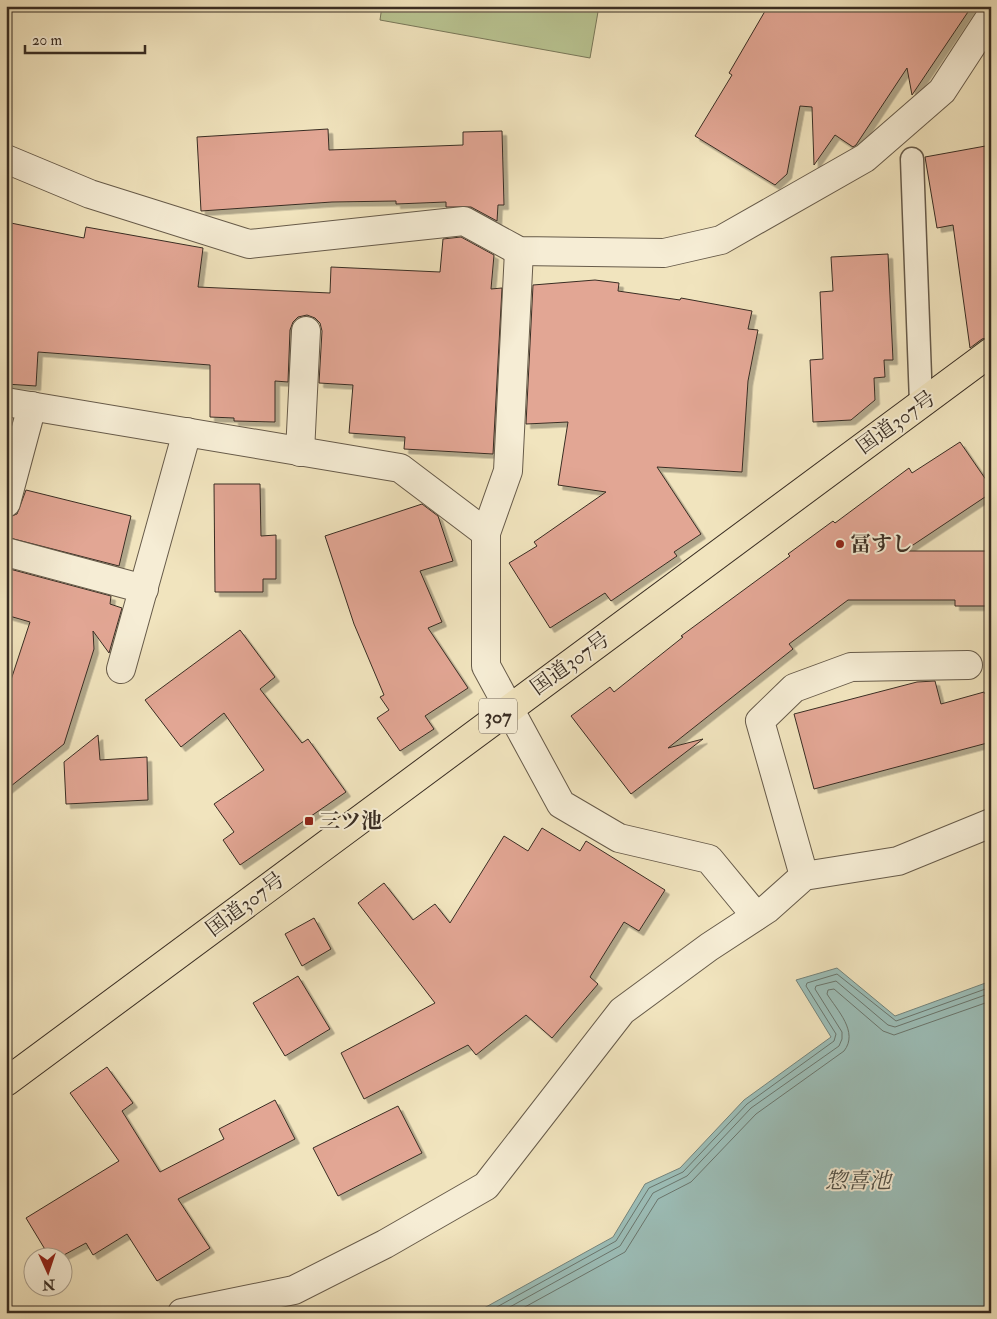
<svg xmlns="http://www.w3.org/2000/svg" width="997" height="1319" font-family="'IM FELL Double Pica','Noto Serif JP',serif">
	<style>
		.green { fill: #b9c492; stroke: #79785a }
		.water { fill: #9cbeb8; stroke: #74847c }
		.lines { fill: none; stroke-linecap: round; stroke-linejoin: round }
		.shore { stroke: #6a766e; stroke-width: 1 }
		.building { fill: #e2a694; stroke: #392d23; filter: url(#shadow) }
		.lane-casing { stroke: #675b4a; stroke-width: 25 }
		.street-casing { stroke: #675b4a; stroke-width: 30 }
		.highway-casing { stroke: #392d23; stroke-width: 30 }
		.lane { stroke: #f6edd5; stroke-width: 22 }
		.street { stroke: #f6edd5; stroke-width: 28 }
		.highway { stroke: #f1e4be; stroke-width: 28 }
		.poi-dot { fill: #8f2418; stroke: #f6edd5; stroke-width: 2 }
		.labels { text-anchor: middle; stroke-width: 4; stroke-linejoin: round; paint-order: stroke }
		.shield { fill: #f6edd5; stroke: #726758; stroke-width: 1 }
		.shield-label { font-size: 20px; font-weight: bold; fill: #392d23 }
		.street-label { font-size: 21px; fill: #392d23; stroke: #f6edd5 }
		.poi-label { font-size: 21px; font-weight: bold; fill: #392d23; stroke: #f6edd5; text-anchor: start }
		.water-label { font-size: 22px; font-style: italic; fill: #525148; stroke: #f6edd5 }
	</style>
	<defs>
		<filter id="shadow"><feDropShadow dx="4.5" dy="4.5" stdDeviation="0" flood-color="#0004"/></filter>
	</defs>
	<rect width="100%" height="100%" fill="#f1e4be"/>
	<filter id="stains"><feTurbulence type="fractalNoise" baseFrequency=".004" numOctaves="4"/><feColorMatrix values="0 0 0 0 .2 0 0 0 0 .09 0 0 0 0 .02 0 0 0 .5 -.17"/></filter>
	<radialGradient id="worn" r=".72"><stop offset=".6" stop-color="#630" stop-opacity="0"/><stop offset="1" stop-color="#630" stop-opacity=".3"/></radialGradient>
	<!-- green -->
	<polygon class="green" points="382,6 599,6 590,58 380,20"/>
	<!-- water -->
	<polygon class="water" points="837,968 895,1016 991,981 991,1313 475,1313 613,1237 645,1184 680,1168 744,1100 831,1037 796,980"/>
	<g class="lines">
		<!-- shore -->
		<g class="shore">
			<polyline points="486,1313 616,1241 649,1188 683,1172 747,1104 834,1041 836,1034 806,986 807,983 837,974 896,1021 991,987"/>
			<polyline points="499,1313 620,1246 653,1193 687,1176 751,1108 839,1046 842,1039 842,1032 815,989 816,986 836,981 888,1025 895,1027 991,993"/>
			<path d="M514,1313L625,1252L658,1199L691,1182L756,1114L844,1051C859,1032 837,1010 827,994L828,990L834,989L883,1031L894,1035L991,1001"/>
		</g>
	</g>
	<!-- building -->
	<g class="building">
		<polygon points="768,6 972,6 912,95 907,68 856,145 853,147 835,135 814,165 812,107 800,106 787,174 775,185 695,136 732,75 729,73"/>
		<polygon points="328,129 329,150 463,145 463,132 502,131 504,205 498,205 497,221 471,207 446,207 446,202 396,204 396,201 332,202 201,211 197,137"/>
		<polygon points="991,145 991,337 982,339 970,348 953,225 937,228 925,157"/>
		<polygon points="6,222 84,238 86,227 203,248 198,287 330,293 331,267 440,272 443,239 461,237 494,255 491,289 502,288 493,454 404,449 405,437 349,433 353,385 319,383 322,331 320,323 315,318 307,315 298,317 293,322 290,330 288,382 275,381 275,422 234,421 234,418 210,417 210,365 38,352 36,386 6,384"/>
		<polygon points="888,254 893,360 884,360 885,377 874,378 875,400 851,420 813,422 810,360 823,359 820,292 833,291 831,257"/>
		<polygon points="595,280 619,283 618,291 680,300 681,298 752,311 748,329 758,330 748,381 742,472 657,467 701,534 674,552 677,556 611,601 605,593 550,628 509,563 537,546 534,542 606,492 558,485 568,422 526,424 533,285"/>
		<polygon points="960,442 991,487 991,493 904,551 989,551 989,606 955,606 955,600 848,600 789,644 793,649 668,748 703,739 631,794 571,716 610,687 614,692 683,637 681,636 790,556 788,554 833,521 835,523 909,468 912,473"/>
		<polygon points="214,484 260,484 261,536 276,535 276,579 263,579 263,592 215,592"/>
		<polygon points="26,490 131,516 119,566 6,537 6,518 17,514"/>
		<polygon points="422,504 438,516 453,561 420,571 442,622 428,628 468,688 425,716 434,729 400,751 377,718 389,710 380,697 384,695 354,624 325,536"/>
		<polygon points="6,568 111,596 110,604 122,608 109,653 93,631 94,649 64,744 6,790 6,695 30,622 6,615"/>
		<polygon points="240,630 275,677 260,689 302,743 308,739 346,792 240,865 223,840 234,832 214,804 264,770 224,713 181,747 145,700"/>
		<polygon points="935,681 941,704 984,692 985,694 991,693 991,742 814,789 794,714 917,682"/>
		<polygon points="98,735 100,760 147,757 148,800 66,804 64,762"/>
		<polygon points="542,828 580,851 586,841 665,890 639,931 624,922 590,977 598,984 552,1038 526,1015 476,1055 468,1045 364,1099 341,1053 435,1003 358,903 384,883 413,920 435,904 450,923 504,836 528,851"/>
		<polygon points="314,918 331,949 302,966 285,934"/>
		<polygon points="298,976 330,1029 285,1056 253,1003"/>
		<polygon points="107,1067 133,1103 122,1111 160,1172 224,1139 219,1129 275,1100 295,1139 178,1199 210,1248 157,1281 127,1234 93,1255 86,1243 62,1256 49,1256 26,1218 119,1161 70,1093"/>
		<polygon points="398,1106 422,1153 338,1196 313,1148"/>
	</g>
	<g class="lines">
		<!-- lane casing -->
		<g class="lane-casing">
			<polyline id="lane" points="912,159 921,403"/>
		</g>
		<!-- street casing -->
		<g class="street-casing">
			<g id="street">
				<polyline points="6,159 90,194 249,244 464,221 519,251 664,253 721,240 865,158 942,91 991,16"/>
				<polyline points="519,251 508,471 486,533 486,666 561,804 619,838 709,859 756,916"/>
				<polyline points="6,402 400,468 486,533"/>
				<polyline points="300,452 306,331"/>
				<polyline points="6,503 32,406"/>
				<polyline points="6,552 144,589"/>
				<polyline points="121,669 187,432"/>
				<polyline points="804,876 760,721 794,688 851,667 968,665"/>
				<polyline points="182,1313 294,1290 385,1244 486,1186 622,1011 709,947 767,909 804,876 898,861 991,823"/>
			</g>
		</g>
		<!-- highway casing -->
		<g class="highway-casing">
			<polyline id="highway" points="6,1082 991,352"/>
		</g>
		<!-- lane -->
		<use href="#lane" class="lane"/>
		<!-- street -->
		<use href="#street" class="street"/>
		<!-- highway -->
		<use href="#highway" class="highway"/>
	</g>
	<!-- markers -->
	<g class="poi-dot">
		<circle cx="840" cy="544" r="5"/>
		<rect x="304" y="816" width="10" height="10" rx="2.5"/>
	</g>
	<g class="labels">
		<!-- shield labels -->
		<rect class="shield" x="479" y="698.5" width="38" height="35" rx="4"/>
		<g class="shield-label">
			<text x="498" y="723">307</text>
		</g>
		<!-- street labels -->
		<g class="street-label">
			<text transform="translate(896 422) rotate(-36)" y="7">国道307号</text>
			<text transform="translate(570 663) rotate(-36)" y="7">国道307号</text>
			<text transform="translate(245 904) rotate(-37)" y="7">国道307号</text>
		</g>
		<!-- poi labels -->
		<g class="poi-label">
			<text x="850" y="551">冨すし</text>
			<text x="319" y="828">三ツ池</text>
		</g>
		<!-- water labels -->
		<g class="water-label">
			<text x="858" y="1188">惣喜池</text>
		</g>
	</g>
	<!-- margin -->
	<rect width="997" height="1319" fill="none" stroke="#f1e4be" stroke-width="25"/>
	<rect x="8" y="8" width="982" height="1304" fill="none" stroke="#392d23" stroke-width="2.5"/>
	<rect x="12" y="12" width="972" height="1294" fill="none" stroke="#392d23"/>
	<!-- north arrow -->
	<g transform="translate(48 1272) rotate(177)"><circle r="24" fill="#f6edd5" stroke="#aaa08e"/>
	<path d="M0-4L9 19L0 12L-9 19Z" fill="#8f2418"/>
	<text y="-8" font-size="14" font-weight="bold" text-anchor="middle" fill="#392d23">N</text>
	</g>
	<!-- scale -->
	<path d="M25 45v8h120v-8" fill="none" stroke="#392d23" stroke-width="2.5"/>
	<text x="32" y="45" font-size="15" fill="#392d23" stroke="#f6edd5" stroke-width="4" paint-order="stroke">20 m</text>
	<rect width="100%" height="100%" filter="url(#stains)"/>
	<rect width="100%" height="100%" fill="url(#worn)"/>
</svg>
